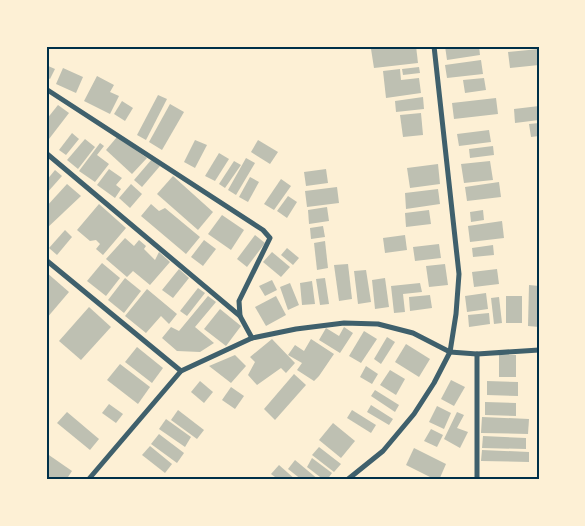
<svg xmlns="http://www.w3.org/2000/svg" width="585" height="526" font-family="'Titillium Web',sans-serif">
	<style>
		.building { fill: #bec0b2 }
		.lines { fill: none; stroke-linecap: round; stroke-linejoin: round }
		.minor { stroke: #3f606c; stroke-width: 5 }
		.neatline { fill: none; stroke: #003049; stroke-width: 2 }
	</style>
	<rect width="100%" height="100%" fill="#fdf0d5"/>
	<!-- building -->
	<g class="building">
		<polygon points="394,46 416,46 418,63 374,68 371,49"/>
		<polygon points="445,46 479,46 480,55 447,60"/>
		<polygon points="539,49 539,65 510,68 508,52"/>
		<polygon points="481,60 483,74 447,78 445,65"/>
		<polygon points="46,65 55,69 50,79 46,77"/>
		<polygon points="419,67 420,73 403,75 402,69"/>
		<polygon points="63,68 83,77 76,93 56,84"/>
		<polygon points="400,69 401,80 419,78 421,93 386,98 383,71"/>
		<polygon points="97,76 114,85 110,92 119,96 110,114 84,101"/>
		<polygon points="484,78 486,90 465,93 463,80"/>
		<polygon points="158,95 167,99 146,140 137,135"/>
		<polygon points="423,97 424,109 396,112 395,101"/>
		<polygon points="496,98 498,114 454,119 452,103"/>
		<polygon points="122,101 133,108 125,121 114,114"/>
		<polygon points="170,104 184,112 162,150 149,142"/>
		<polygon points="58,105 69,113 49,139 46,137 46,120"/>
		<polygon points="539,106 539,120 515,123 514,109"/>
		<polygon points="421,113 423,135 403,137 400,115"/>
		<polygon points="539,123 539,136 531,137 529,124"/>
		<polygon points="489,130 491,142 459,146 457,134"/>
		<polygon points="72,133 79,139 66,155 59,150"/>
		<polygon points="117,137 147,158 132,174 106,150"/>
		<polygon points="85,139 95,147 78,169 67,160"/>
		<polygon points="195,140 207,145 195,168 184,162"/>
		<polygon points="258,140 278,152 270,164 251,152"/>
		<polygon points="100,143 104,146 97,155 109,164 95,182 79,171"/>
		<polygon points="493,146 494,155 470,158 469,149"/>
		<polygon points="219,153 229,159 215,181 205,176"/>
		<polygon points="246,158 255,163 236,195 228,190"/>
		<polygon points="152,159 160,166 142,187 134,180"/>
		<polygon points="234,161 241,165 225,188 219,184"/>
		<polygon points="490,161 493,180 464,183 461,164"/>
		<polygon points="438,164 440,184 410,188 407,168"/>
		<polygon points="109,169 122,178 116,185 121,189 115,198 97,185"/>
		<polygon points="326,169 328,183 306,186 304,172"/>
		<polygon points="55,170 62,176 46,194 46,181"/>
		<polygon points="173,176 213,212 198,230 157,194"/>
		<polygon points="250,177 259,182 248,202 239,197"/>
		<polygon points="281,179 291,186 274,210 264,204"/>
		<polygon points="499,182 501,197 467,201 465,187"/>
		<polygon points="67,184 81,196 46,229 46,207"/>
		<polygon points="131,184 142,194 130,208 119,198"/>
		<polygon points="337,187 339,203 307,207 305,191"/>
		<polygon points="438,189 440,204 406,209 405,193"/>
		<polygon points="288,196 297,202 287,218 277,211"/>
		<polygon points="99,204 126,228 103,255 96,249 100,244 96,240 90,241 77,230"/>
		<polygon points="151,204 159,211 165,208 200,237 186,254 141,216"/>
		<polygon points="327,207 329,221 309,224 308,210"/>
		<polygon points="429,210 431,224 406,227 405,213"/>
		<polygon points="483,210 484,220 471,222 470,212"/>
		<polygon points="222,215 244,230 231,250 208,234"/>
		<polygon points="502,221 504,238 470,242 468,226"/>
		<polygon points="323,226 325,237 311,239 310,228"/>
		<polygon points="65,230 72,237 57,255 49,248"/>
		<polygon points="255,235 265,243 247,267 237,259"/>
		<polygon points="405,235 407,250 385,253 383,238"/>
		<polygon points="125,238 134,246 139,240 146,246 144,249 155,260 159,252 170,262 150,285 133,271 127,277 106,259"/>
		<polygon points="204,240 216,249 203,266 191,257"/>
		<polygon points="325,241 328,268 317,270 314,243"/>
		<polygon points="439,244 441,258 415,261 413,247"/>
		<polygon points="493,245 494,255 473,257 472,248"/>
		<polygon points="287,248 299,258 293,265 281,255"/>
		<polygon points="272,252 290,267 281,277 263,262"/>
		<polygon points="102,263 120,278 106,296 87,281"/>
		<polygon points="348,264 352,299 339,301 334,265"/>
		<polygon points="445,264 448,285 429,287 426,266"/>
		<polygon points="179,269 189,278 173,298 162,290"/>
		<polygon points="497,269 499,284 474,287 472,272"/>
		<polygon points="366,270 371,302 358,304 354,271"/>
		<polygon points="46,272 69,292 46,319"/>
		<polygon points="125,278 141,291 124,313 108,300"/>
		<polygon points="325,278 329,304 320,305 316,279"/>
		<polygon points="385,278 389,307 375,309 372,280"/>
		<polygon points="272,280 277,290 265,296 259,286"/>
		<polygon points="312,281 315,304 302,305 300,283"/>
		<polygon points="290,283 299,305 288,310 280,287"/>
		<polygon points="420,283 422,292 403,294 405,312 394,313 391,286"/>
		<polygon points="529,285 539,286 539,327 528,326"/>
		<polygon points="198,288 205,293 187,316 180,311"/>
		<polygon points="147,289 177,314 169,324 161,316 146,333 125,316"/>
		<polygon points="486,293 488,309 467,312 465,296"/>
		<polygon points="430,295 432,308 410,311 409,297"/>
		<polygon points="208,296 216,302 195,327 214,343 200,352 177,351 162,338 171,327 179,331"/>
		<polygon points="276,296 286,315 266,326 255,307"/>
		<rect x="506" y="296" width="16" height="27"/>
		<polygon points="499,297 502,323 494,324 491,298"/>
		<polygon points="89,307 111,327 81,360 59,341"/>
		<polygon points="220,309 241,326 226,346 204,329"/>
		<polygon points="489,313 490,324 469,327 468,315"/>
		<polygon points="344,327 353,333 340,353 319,340 326,328 339,336"/>
		<polygon points="364,331 377,339 361,363 349,356"/>
		<polygon points="387,337 395,342 381,364 374,359"/>
		<polygon points="272,339 295,363 286,373 281,368 257,385 248,375 255,362 250,357"/>
		<polygon points="311,339 334,354 319,376 314,381 297,370 302,363 288,355 295,345 304,351"/>
		<polygon points="406,344 430,359 419,377 395,362"/>
		<polygon points="137,347 163,368 152,383 125,362"/>
		<polygon points="235,355 246,366 231,383 209,366"/>
		<rect x="499" y="355" width="17" height="22"/>
		<polygon points="120,364 150,387 138,404 107,380"/>
		<polygon points="366,366 378,374 372,384 360,377"/>
		<polygon points="390,370 405,379 396,395 380,385"/>
		<polygon points="294,374 306,385 275,420 264,409"/>
		<polygon points="451,380 465,387 454,406 441,399"/>
		<polygon points="200,381 213,392 204,403 191,392"/>
		<polygon points="487,381 518,382 518,396 487,395"/>
		<polygon points="231,387 244,396 235,409 222,400"/>
		<polygon points="375,390 399,405 395,412 371,396"/>
		<polygon points="485,402 516,403 516,416 485,415"/>
		<polygon points="109,404 123,414 116,423 102,413"/>
		<polygon points="371,405 393,419 389,425 367,412"/>
		<polygon points="437,406 451,413 444,429 429,422"/>
		<polygon points="178,410 204,430 197,439 171,420"/>
		<polygon points="352,410 376,425 371,433 347,418"/>
		<polygon points="67,412 99,439 90,450 57,423"/>
		<polygon points="457,412 464,415 457,428 468,432 460,448 444,439"/>
		<polygon points="482,417 529,419 528,434 481,433"/>
		<polygon points="166,419 191,437 185,447 159,429"/>
		<polygon points="333,423 355,441 341,458 319,440"/>
		<polygon points="431,429 443,435 437,447 424,441"/>
		<polygon points="159,434 184,453 177,463 151,444"/>
		<polygon points="483,436 526,438 526,449 482,448"/>
		<polygon points="150,446 172,464 165,473 142,455"/>
		<polygon points="319,447 341,464 334,472 312,455"/>
		<polygon points="414,448 446,464 439,480 436,480 406,465"/>
		<polygon points="482,450 529,452 529,462 481,461"/>
		<polygon points="46,453 72,471 66,480 50,480 46,477"/>
		<polygon points="312,458 332,473 327,480 324,480 307,467"/>
		<polygon points="295,460 319,480 302,480 288,469"/>
		<polygon points="279,465 296,480 279,480 271,474"/>
	</g>
	<g class="lines">
		<!-- minor -->
		<g class="minor">
			<polyline points="46,89 263,230 270,238 239,301 240,316"/>
			<polyline points="46,153 240,316 252,338"/>
			<polyline points="46,260 181,371"/>
			<polyline points="477,354 477,480"/>
			<polyline points="88,480 181,371 252,338 296,329 344,323 378,324 413,333 450,352 477,354 539,350"/>
			<polyline points="347,480 383,451 414,414 434,383 450,352 456,314 459,274 434,46"/>
		</g>
	</g>
	<!-- border -->
	<rect width="585" height="526" fill="none" stroke="#fdf0d5" stroke-width="95"/>
	<rect x="48" y="48" width="490" height="430" class="neatline"/>
</svg>
